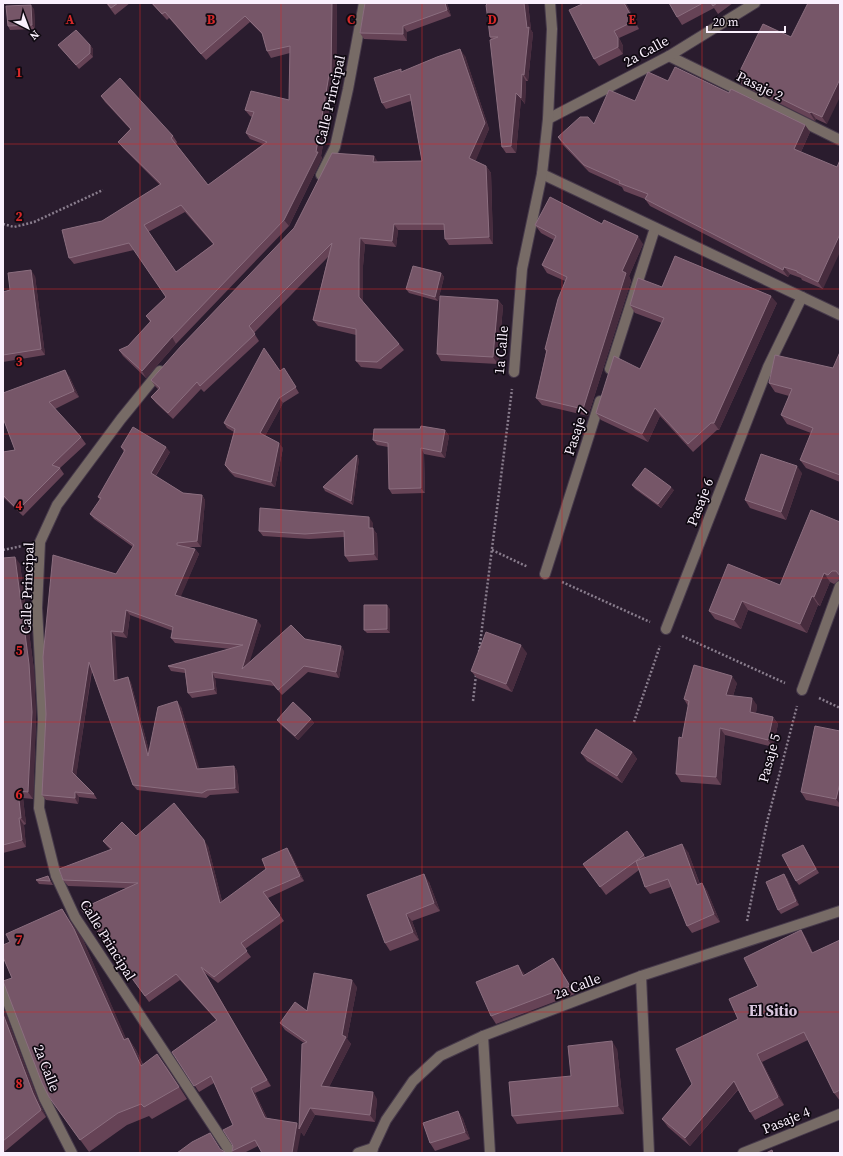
<svg xmlns="http://www.w3.org/2000/svg" width="843" height="1156" font-family="'Source Serif 4',serif">
	<style>
		.lines { fill: none; stroke-linecap: round; stroke-linejoin: round }
		.service-casing { stroke: #473a4b; stroke-width: 12 }
		.minor-casing { stroke: #473a4b; stroke-width: 12 }
		.path { stroke: #897d8d; stroke-width: 2.5; stroke-dasharray: 2 2; stroke-linecap: butt }
		.service { stroke: #776b66; stroke-width: 10 }
		.minor { stroke: #776b66; stroke-width: 10 }
		.wall { fill: #664356; fill-rule: evenodd }
		.shaded-wall { fill: #472c3e }
		.building { fill: #765668; stroke: #8b6e7f; fill-rule: evenodd }
		.grid { fill: none; stroke: #d62828; stroke-width: 1; stroke-opacity: 0.55 }
		.labels { text-anchor: middle; stroke-width: 3.5; stroke-linejoin: round; paint-order: stroke }
		.street-label { font-size: 14px; fill: #faf0fd; stroke: #0f0911 }
		.neighbourhood-label { font-size: 15px; font-weight: bold; fill: #dac7df; stroke: #0f0911 }
		.grid-label { font-size: 13px; text-anchor: middle; font-weight: bold; fill: #d62828; stroke: #0f0911; stroke-width: 3.5; stroke-linejoin: round; paint-order: stroke }
	</style>
	<rect width="100%" height="100%" fill="#2a1c2e"/>
	<g class="lines">
		<!-- service casing -->
		<g class="service-casing">
			<g id="service">
				<polyline points="669,56 840,140"/>
				<polyline points="610,369 655,228"/>
				<polyline points="545,574 600,401"/>
				<polyline points="666,629 768,367 802,297"/>
				<polyline points="802,690 840,586"/>
				<polyline points="483,1036 490,1153"/>
				<polyline points="743,1153 840,1114"/>
			</g>
		</g>
		<!-- minor casing -->
		<g class="minor-casing">
			<g id="minor">
				<polyline points="548,119 669,56 755,3"/>
				<polyline points="542,174 840,315"/>
				<polyline points="321,175 335,147 348,89 364,3"/>
				<polyline points="160,371 121,419 57,505 40,542 37,608 43,719 39,808 56,876 75,917 231,1153"/>
				<polyline points="514,372 522,269 542,174 548,119 552,29 550,3"/>
				<polyline points="641,976 649,1153"/>
				<polyline points="3,989 44,1098 72,1153"/>
				<polyline points="358,1153 373,1148"/>
				<polyline points="372,1153 373,1148 386,1120 413,1081 440,1056 483,1036 641,976 840,911"/>
			</g>
		</g>
		<!-- path -->
		<g class="path">
			<polyline points="3,224 14,227 34,222 103,190"/>
			<polyline points="3,550 22,546"/>
			<polyline points="492,550 528,567"/>
			<polyline points="562,582 650,622"/>
			<polyline points="682,636 785,683"/>
			<polyline points="479,652 512,389"/>
			<polyline points="819,698 840,708"/>
			<polyline points="473,701 476,675"/>
			<polyline points="634,722 660,646"/>
			<polyline points="747,921 767,822 797,706"/>
		</g>
		<!-- service -->
		<use href="#service" class="service"/>
		<!-- minor -->
		<use href="#minor" class="minor"/>
	</g>
	<!-- wall -->
	<g class="wall">
		<polygon points="106,3 130,3 115,15"/>
		<path d="M151,3H337L336,81H334L321,156L322,158L289,226L176,344L146,378L123,356L119,350L128,346L150,322L146,316L166,297L134,250L74,264L69,258L102,221L160,185L123,148L118,142L130,129L105,102L101,96L173,136L177,142L176,144L208,185L263,144L250,139L246,133L252,117L250,116L245,110L289,100L290,53L271,58L267,51L263,35L250,22L206,60L169,18L167,20ZM185,212L213,244L176,272L148,232Z"/>
		<polygon points="365,3 447,3 451,16 407,32 407,41 364,39 360,33"/>
		<polygon points="488,3 528,3 531,30 533,33 528,81 526,81 525,104 521,99 516,153 506,153 502,147 491,39 490,37"/>
		<polygon points="582,3 626,3 639,29 619,38 623,46 623,54 599,66 594,59"/>
		<polygon points="669,3 733,3 718,14 714,8 682,25 677,17"/>
		<polygon points="34,9 35,29 10,30 8,26"/>
		<polygon points="791,37 827,124 816,119 815,121 742,85 737,77"/>
		<polygon points="58,45 90,45 93,49 93,57 79,69"/>
		<polygon points="465,56 489,129 475,161 486,166 491,173 493,244 449,245 445,239 445,230 398,230 396,247 365,244 363,266 363,302 399,344 404,350 381,369 361,367 356,361 356,335 318,326 313,320 328,257 254,333 259,341 204,392 201,389 173,419 156,403 151,397 158,389 155,386 151,380 378,162 422,161 411,101 386,109 382,103 403,71"/>
		<polygon points="668,81 729,93 805,125 810,132 801,152 823,289 802,280 801,278 790,274 788,277 650,206 645,199 624,191 622,187 589,172 563,145 558,137 594,124 635,101"/>
		<polygon points="602,224 643,244 629,276 631,281 588,416 542,405 536,398 546,352 545,349 565,281 547,273 542,265 554,240 541,233 535,225"/>
		<polygon points="441,273 444,277 438,301 409,293 406,289"/>
		<polygon points="35,276 45,355 3,362 3,292 10,290"/>
		<polygon points="662,287 777,303 719,430 717,430 693,452 660,416 648,442 601,420 596,413 640,369 662,323 635,313 630,305"/>
		<polygon points="498,300 503,306 498,364 441,361 437,354"/>
		<polygon points="840,352 840,482 806,468 800,460 811,433 787,424 781,415 789,396 775,392 769,383 833,368"/>
		<polygon points="284,368 299,393 283,403 265,436 283,448 275,487 235,477 229,471 225,465 234,432 227,428 224,423 280,371"/>
		<polygon points="69,376 79,397 55,409 81,437 86,444 60,468 64,474 23,516 3,497 3,452 15,450 3,418"/>
		<polygon points="445,430 449,436 445,458 424,454 425,493 392,494 389,489 388,447 377,445 373,440"/>
		<polygon points="121,447 170,452 156,476 183,493 202,495 205,500 201,547 187,547 195,549 199,554 180,597 261,625 249,662 305,639 344,651 339,678 308,672 282,695 274,686 215,678 217,694 192,698 188,693 185,673 171,671 168,666 231,649 175,643 171,638 173,631 130,615 127,638 115,636 117,680 128,677 131,683 149,751 181,707 199,769 234,766 237,771 239,793 210,795 206,798 137,790 133,785 92,671 76,776 94,794 97,799 79,797 78,804 46,800 42,795 116,574 133,547 94,519 90,514 100,500 98,497 124,452"/>
		<polygon points="359,459 353,505 325,491 323,487"/>
		<polygon points="802,473 786,520 750,508 745,500"/>
		<polygon points="632,485 674,490 661,508 635,489"/>
		<polygon points="840,522 840,583 839,581 839,580 834,584 830,582 820,606 818,605 807,633 748,610 741,629 715,619 709,611 780,585"/>
		<polygon points="373,523 373,529 377,534 378,560 349,562 345,556 344,537 309,539 263,536 259,531"/>
		<polygon points="3,558 20,564 34,670 36,719 33,799 23,798 26,824 24,825 26,847 3,853"/>
		<polygon points="390,609 390,633 367,633 364,630"/>
		<polygon points="527,653 512,692 477,678 471,671"/>
		<polygon points="737,683 733,696 757,705 756,713 773,717 778,724 773,747 725,735 721,785 681,782 676,774 688,706 684,699"/>
		<polygon points="311,719 314,723 298,740 280,724 277,720"/>
		<polygon points="840,731 840,807 806,800 801,792"/>
		<polygon points="632,752 637,759 622,783 587,761 581,753"/>
		<polygon points="627,831 646,858 688,852 700,884 702,883 707,891 720,922 692,933 687,926 671,887 650,894 645,887 639,870 606,895 583,864"/>
		<polygon points="136,836 208,846 222,901 291,854 304,881 268,898 284,921 245,949 251,957 218,983 205,973 271,1086 255,1093 267,1118 299,1126 304,1043 285,1030 280,1023 307,1011 357,987 347,1039 351,1044 329,1087 377,1099 375,1122 315,1115 304,1136 301,1132 258,1146 244,1153 233,1153 232,1151 233,1147 233,1125 214,1083 199,1092 172,1052 216,1020 180,980 149,1002 81,909 126,888 68,886 63,880 111,850 107,846 103,841"/>
		<polygon points="803,845 819,873 799,885 796,881"/>
		<polygon points="48,876 53,885 39,884 36,880"/>
		<polygon points="787,878 799,905 781,914 778,910"/>
		<polygon points="429,882 440,911 412,921 419,940 390,951 385,943"/>
		<polygon points="70,921 83,940 126,1039 128,1038 136,1050 143,1064 166,1066 187,1099 152,1119 149,1116 127,1125 89,1152 49,1097 12,978"/>
		<polygon points="801,930 806,938 813,953 840,940 840,1101 834,1093 808,1040 762,1062 784,1105 755,1120 750,1112 738,1090 690,1146 668,1127 662,1119 692,1084 738,1019 758,986"/>
		<polygon points="553,958 558,965 575,994 496,1024 491,1016 523,972 525,975"/>
		<polygon points="3,1007 38,1100 46,1117 3,1153"/>
		<polygon points="617,1049 624,1114 517,1124 512,1116 571,1076"/>
		<polygon points="458,1111 463,1119 470,1139 435,1151 430,1143"/>
	</g>
	<!-- shaded-wall -->
	<g class="shaded-wall">
		<polygon points="332,3 337,3 336,81 331,75"/>
		<polygon points="445,3 447,3 451,16 447,10"/>
		<polygon points="524,3 528,3 531,30 533,33 528,81 524,75 527,28"/>
		<polygon points="624,3 626,3 639,29 634,21"/>
		<polygon points="31,5 34,9 35,29 32,25"/>
		<polygon points="403,26 407,32 407,41 403,34"/>
		<polygon points="614,31 619,38 623,46 623,54 618,47"/>
		<polygon points="90,45 93,49 93,57 90,53"/>
		<polygon points="460,49 465,56 489,129 474,165 469,158"/>
		<polygon points="522,74 526,81 525,104 521,98"/>
		<polygon points="329,75 334,81 321,156 322,158 289,226 284,220 316,152"/>
		<polygon points="840,79 840,97 827,124 822,117"/>
		<polygon points="516,93 521,99 516,153 511,146"/>
		<polygon points="811,112 816,119 815,121 810,113"/>
		<polygon points="805,125 810,132 799,156 794,149"/>
		<polygon points="374,156 378,162 373,162"/>
		<polygon points="486,166 491,173 493,244 489,237"/>
		<polygon points="394,224 398,230 396,247 392,241"/>
		<polygon points="840,234 840,252 823,289 818,282"/>
		<polygon points="638,236 643,244 629,276 631,281 588,416 583,409 622,271"/>
		<polygon points="360,238 365,244 363,266 363,303 359,297 359,260"/>
		<polygon points="784,267 790,274 788,277 783,270"/>
		<polygon points="31,270 35,276 45,355 41,349"/>
		<polygon points="441,273 444,277 438,301 435,297"/>
		<polygon points="771,296 777,303 719,430 714,423"/>
		<polygon points="498,300 503,306 498,364 493,357"/>
		<polygon points="172,337 176,344 146,378 142,371"/>
		<polygon points="65,370 69,376 79,397 74,391"/>
		<polygon points="279,398 283,403 264,438 260,433"/>
		<polygon points="655,408 660,416 648,442 642,434"/>
		<polygon points="445,430 449,436 445,458 441,452"/>
		<polygon points="279,443 283,448 275,487 271,482"/>
		<polygon points="166,447 170,452 154,478 151,473"/>
		<polygon points="421,448 424,454 425,493 421,488"/>
		<polygon points="357,455 359,459 353,505 351,501"/>
		<polygon points="797,466 802,473 786,520 781,512"/>
		<polygon points="671,487 674,490 661,508 658,504"/>
		<polygon points="202,495 205,500 201,547 197,541"/>
		<polygon points="369,517 373,523 373,529 377,534 378,560 374,554 369,528"/>
		<polygon points="195,549 199,554 179,601 175,595"/>
		<polygon points="15,557 20,564 34,670 36,719 33,799 28,792"/>
		<polygon points="824,573 830,582 820,606 814,597"/>
		<polygon points="812,596 818,605 807,633 800,624"/>
		<polygon points="742,601 748,610 741,629 734,620"/>
		<polygon points="387,605 390,609 390,633 387,629"/>
		<polygon points="126,610 130,615 127,638 123,632"/>
		<polygon points="257,620 261,625 246,674 242,669"/>
		<polygon points="111,631 115,636 118,686 114,681"/>
		<polygon points="521,645 527,653 512,692 506,684"/>
		<polygon points="341,646 344,651 339,678 336,672"/>
		<polygon points="89,662 92,667 76,778 72,772"/>
		<polygon points="212,672 215,678 217,694 214,689"/>
		<polygon points="732,676 737,683 731,702 726,695"/>
		<polygon points="128,677 131,683 152,762 148,756"/>
		<polygon points="752,698 757,705 755,719 750,712"/>
		<polygon points="177,701 181,707 201,774 197,769"/>
		<polygon points="773,717 778,724 773,747 768,740"/>
		<polygon points="311,719 314,723 298,740 295,736"/>
		<polygon points="720,728 725,735 721,785 716,777"/>
		<polygon points="632,752 637,759 622,783 617,776"/>
		<polygon points="234,766 237,771 239,793 235,788"/>
		<polygon points="840,783 840,804 836,799"/>
		<polygon points="18,791 23,798 26,824 21,818"/>
		<polygon points="75,792 79,797 78,804 75,798"/>
		<polygon points="19,818 24,825 26,847 22,840"/>
		<polygon points="204,840 208,846 224,909 220,903"/>
		<polygon points="682,844 688,852 703,893 697,885"/>
		<polygon points="287,848 291,854 304,881 300,876"/>
		<polygon points="424,874 429,882 440,911 434,903"/>
		<polygon points="784,874 787,878 799,905 796,901"/>
		<polygon points="702,883 707,891 720,922 714,914"/>
		<polygon points="62,909 83,940 132,1052 124,1040"/>
		<polygon points="406,914 412,921 419,940 413,932"/>
		<polygon points="801,930 806,938 817,961 812,953"/>
		<polygon points="553,958 558,965 575,994 570,986"/>
		<polygon points="518,965 523,972 528,984 523,976"/>
		<polygon points="201,967 205,973 271,1086 267,1080"/>
		<polygon points="352,980 357,987 347,1039 351,1044 326,1093 321,1086 342,1035"/>
		<polygon points="3,1007 38,1100 46,1117 41,1110 33,1093 3,1014"/>
		<polygon points="128,1038 136,1050 149,1078 141,1066"/>
		<polygon points="612,1041 617,1049 624,1114 618,1106"/>
		<polygon points="157,1054 166,1066 187,1099"/>
		<polygon points="757,1054 762,1062 784,1105 778,1097"/>
		<polygon points="734,1081 739,1088 690,1146 685,1138"/>
		<polygon points="251,1088 255,1093 270,1124 265,1118"/>
		<polygon points="373,1092 377,1099 375,1122 370,1115"/>
		<polygon points="310,1108 315,1115 304,1136 301,1132 297,1153 292,1153 297,1123 300,1127"/>
		<polygon points="458,1111 463,1119 470,1139 465,1132"/>
	</g>
	<!-- building -->
	<g class="building">
		<polygon points="107,3 118,3 111,8"/>
		<path d="M152,3H332L331,75H329L316,152H318L284,220L172,337L142,371L119,350L128,346L151,321L146,316L166,297L129,243L69,258L62,230L102,221L161,184L118,142L131,129L101,96L120,78L173,136L171,138L208,185L267,142L246,133L254,112L245,110L251,91L289,100L290,46L267,51L262,33L245,16L201,54L165,12L162,14ZM181,205L214,244L176,272L144,225Z"/>
		<polygon points="365,3 445,3 447,10 403,26 403,34 360,33"/>
		<polygon points="488,3 524,3 527,28 529,27 524,75 522,74 521,98 516,93 511,146 502,147 490,40 498,37 490,37 486,5"/>
		<polygon points="582,3 624,3 634,21 614,31 618,38 618,47 594,59 569,10 582,4"/>
		<polygon points="669,3 703,3 677,17"/>
		<polygon points="711,3 717,3 713,6"/>
		<polygon points="808,3 840,3 840,79 822,117 811,112 810,113 737,77 763,24 791,37"/>
		<polygon points="31,5 32,25 8,26 6,6"/>
		<polygon points="76,30 90,45 90,53 76,65 58,45"/>
		<polygon points="460,49 485,123 469,158 486,166 489,237 445,239 444,224 394,224 392,241 360,238 359,260 359,297 399,344 377,362 356,361 356,329 313,320 332,243 249,326 255,334 200,386 197,382 168,413 151,397 160,388 151,380 181,346 294,228 332,153 374,156 373,162 422,161 410,94 382,103 374,78 401,69 401,72 437,57"/>
		<polygon points="675,67 729,93 731,89 805,125 794,149 837,167 840,160 840,234 818,282 797,272 797,271 784,267 783,270 645,199 648,194 619,183 620,181 584,165 558,137 580,117 588,117 594,124 609,90 635,101 648,72 668,81"/>
		<polygon points="550,197 602,224 604,220 638,236 622,271 626,273 583,409 536,398 547,350 545,349 558,299 567,277 542,265 556,236 535,225"/>
		<polygon points="675,256 771,296 714,423 711,423 688,444 655,408 642,434 596,413 614,356 640,369 664,318 630,305 638,278 662,287"/>
		<polygon points="413,266 441,273 435,297 406,289"/>
		<polygon points="31,270 41,349 3,355 3,292 10,290 8,273"/>
		<polygon points="440,296 498,300 493,357 437,354"/>
		<polygon points="264,348 280,371 284,368 296,387 279,398 260,433 279,443 271,482 232,472 225,465 235,429 224,423"/>
		<polygon points="840,352 840,475 800,460 813,428 781,415 792,389 769,383 775,355 833,368"/>
		<polygon points="65,370 74,391 49,402 81,437 52,465 60,468 18,510 3,495 3,452 15,450 3,418 3,393"/>
		<polygon points="421,426 445,430 441,452 421,448 421,488 389,489 388,443 373,440 374,429 420,429"/>
		<polygon points="133,427 166,447 151,473 183,493 202,495 197,541 177,543 177,545 195,549 175,595 257,620 242,669 291,625 305,639 341,646 336,672 304,666 278,690 271,681 212,672 214,689 188,693 185,669 168,666 243,645 171,638 173,627 126,610 123,632 111,631 114,681 128,677 148,756 158,707 177,701 197,769 234,766 235,788 207,790 202,793 133,785 89,662 72,772 94,794 75,792 75,798 42,795 46,714 43,657 53,555 116,574 134,545 90,514 101,498 98,497 125,450 121,447"/>
		<polygon points="761,454 797,466 781,512 745,500"/>
		<polygon points="357,455 351,501 323,487"/>
		<polygon points="645,468 671,487 658,504 632,485"/>
		<polygon points="260,508 369,517 369,528 373,528 374,554 345,556 344,531 305,534 259,531"/>
		<polygon points="811,510 840,522 840,576 836,571 832,571 828,575 824,573 814,597 812,596 800,624 742,601 734,620 709,611 728,564 780,585"/>
		<polygon points="15,557 29,664 32,712 28,792 18,791 21,818 19,818 22,840 3,845 3,558"/>
		<polygon points="364,605 387,605 387,629 364,630"/>
		<polygon points="486,632 521,645 506,684 471,671"/>
		<polygon points="694,665 732,676 726,695 752,698 750,712 773,717 768,740 720,728 716,777 676,774 679,737 682,738 689,701 684,699"/>
		<polygon points="293,702 311,719 295,736 277,720"/>
		<polygon points="815,726 840,731 840,783 836,799 801,792"/>
		<polygon points="596,729 632,752 617,776 581,753"/>
		<polygon points="174,803 204,840 220,903 266,869 262,859 287,848 300,876 263,892 280,915 241,943 247,951 214,977 201,967 267,1080 251,1088 265,1118 297,1123 292,1153 262,1153 255,1140 232,1151 233,1147 232,1144 223,1130 233,1125 211,1076 194,1086 172,1052 217,1020 176,974 145,996 81,909 138,883 63,880 59,869 112,849 103,841 122,822 136,836"/>
		<polygon points="627,831 644,855 600,887 583,864"/>
		<polygon points="682,844 697,885 702,883 714,914 687,926 668,879 645,887 636,861"/>
		<polygon points="803,845 816,869 796,881 782,855"/>
		<polygon points="424,874 434,903 406,914 413,932 385,943 367,895"/>
		<polygon points="784,874 796,901 778,910 766,882"/>
		<polygon points="48,876 50,881 36,880"/>
		<polygon points="62,909 74,929 124,1040 128,1038 141,1066 157,1054 179,1087 144,1107 141,1104 118,1113 80,1140 49,1097 42,1083 3,981 12,978 3,957 3,945 10,942 6,934"/>
		<polygon points="801,930 812,953 840,940 840,1090 834,1093 804,1032 757,1054 778,1097 750,1112 734,1081 685,1138 662,1119 692,1084 676,1049 738,1019 729,999 758,986 744,958"/>
		<polygon points="553,958 570,986 491,1016 476,982 518,965 523,976"/>
		<polygon points="314,973 352,980 342,1035 346,1037 321,1086 373,1092 370,1115 310,1108 299,1129 302,1044 307,1042 280,1023 295,1002 307,1011"/>
		<polygon points="3,1014 33,1093 41,1110 3,1141"/>
		<polygon points="612,1041 618,1106 512,1116 509,1082 571,1076 568,1046"/>
		<polygon points="458,1111 465,1132 430,1143 423,1123"/>
		<polygon points="210,1133 220,1149 225,1152 222,1153 177,1153 192,1142"/>
		<polygon points="772,1150 773,1153 766,1153"/>
	</g>
	<!-- grid -->
	<path class="grid" d="M140,3V1153M281,3V1153M422,3V1153M562,3V1153M702,3V1153M3,144H840M3,289H840M3,434H840M3,578H840M3,722H840M3,867H840M3,1012H840"/>
	<g class="labels">
		<!-- street labels -->
		<g class="street-label">
			<text transform="translate(646 51) rotate(-29)" y="5">2a Calle</text>
			<text transform="translate(760 86) rotate(26)" y="5">Pasaje 2</text>
			<text transform="translate(330 100) rotate(-77)" y="5">Calle Principal</text>
			<text transform="translate(501 350) rotate(-85)" y="5">1a Calle</text>
			<text transform="translate(576 431) rotate(-72)" y="5">Pasaje 7</text>
			<text transform="translate(700 502) rotate(-69)" y="5">Pasaje 6</text>
			<text transform="translate(27 588) rotate(-88)" y="5">Calle Principal</text>
			<text transform="translate(769 758) rotate(-75)" y="5">Pasaje 5</text>
			<text transform="translate(108 940) rotate(58)" y="5">Calle Principal</text>
			<text transform="translate(577 986) rotate(-21)" y="5">2a Calle</text>
			<text transform="translate(47 1068) rotate(69)" y="5">2a Calle</text>
			<text transform="translate(786 1120) rotate(-22)" y="5">Pasaje 4</text>
		</g>
		<!-- neighbourhood labels -->
		<g class="neighbourhood-label">
			<text x="773" y="1016">El Sitio</text>
		</g>
	</g>
	<g class="grid-label">
		<text x="70" y="24">A</text>
		<text x="211" y="24">B</text>
		<text x="351" y="24">C</text>
		<text x="492" y="24">D</text>
		<text x="632" y="24">E</text>
		<text x="19" y="77">1</text>
		<text x="19" y="221">2</text>
		<text x="19" y="366">3</text>
		<text x="19" y="510">4</text>
		<text x="19" y="655">5</text>
		<text x="19" y="799">6</text>
		<text x="19" y="944">7</text>
		<text x="19" y="1088">8</text>
	</g>
	<!-- border -->
	<rect width="843" height="1156" fill="none" stroke="#faf0fd" stroke-width="8"/>
	<!-- north arrow -->
	<g transform="translate(28 28) rotate(138)" stroke="#0f0911" stroke-width="3" paint-order="stroke">
	<path d="M0-3L7 15L0 10L-7 15Z" fill="#faf0fd"/>
	<text y="-6" font-size="11" font-weight="bold" text-anchor="middle" fill="#faf0fd">N</text>
	</g>
	<!-- scale -->
	<path d="M707 26v6h78v-6" fill="none" stroke="#faf0fd" stroke-width="2"/>
	<text x="713" y="26" font-size="12" fill="#faf0fd" stroke="#0f0911" stroke-width="3" paint-order="stroke">20 m</text>
</svg>
